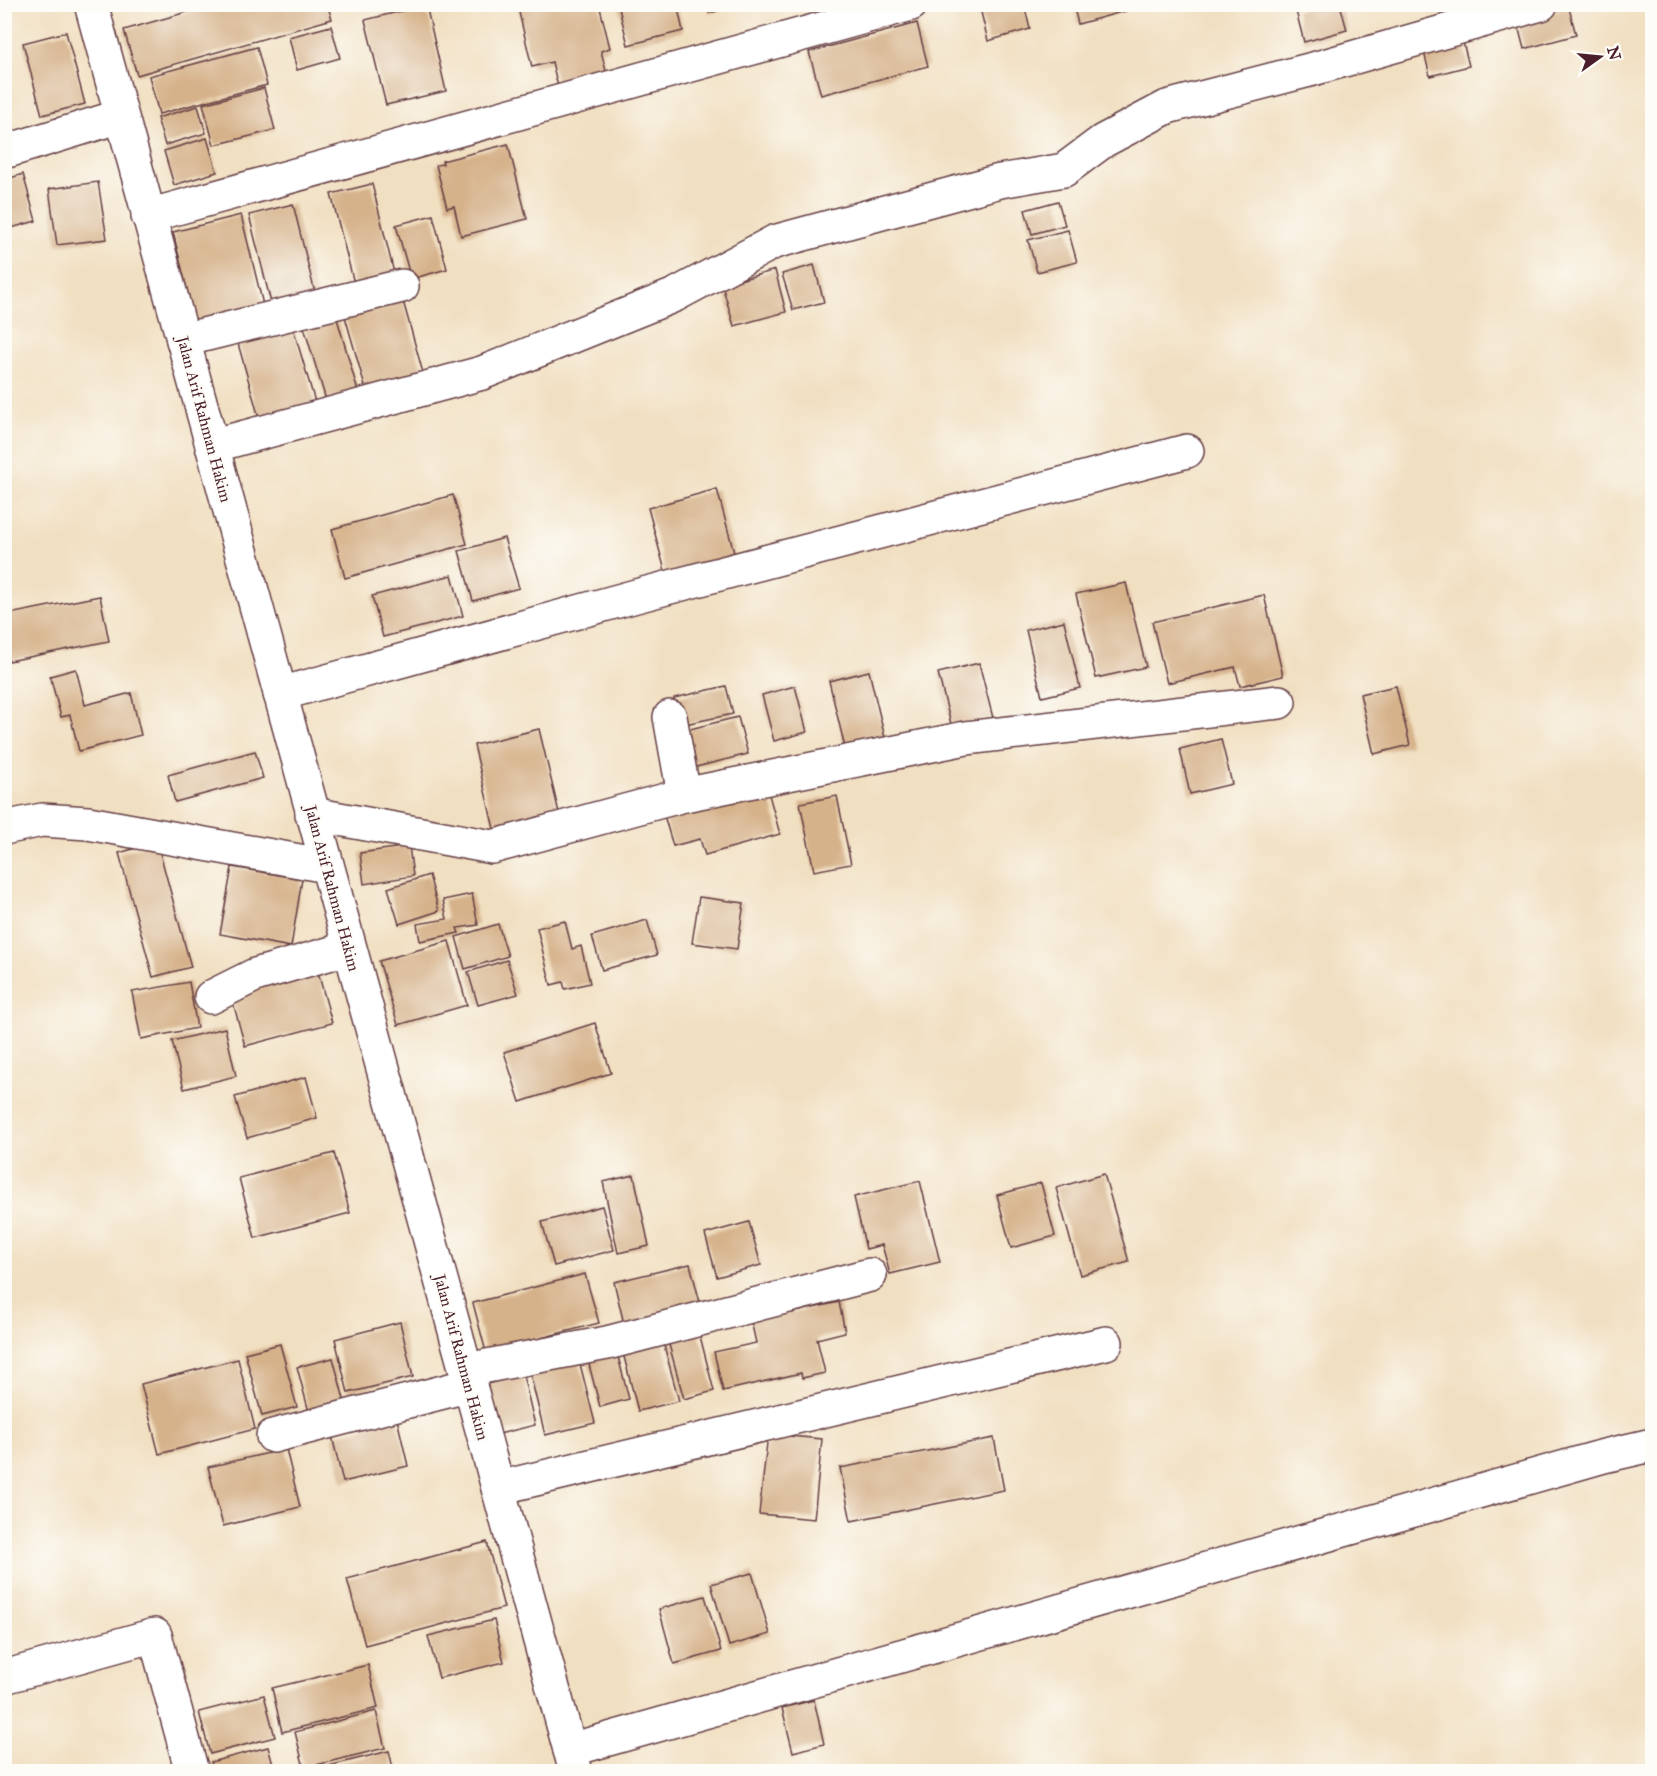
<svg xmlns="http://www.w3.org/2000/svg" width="1657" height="1776" font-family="'IM FELL Great Primer',serif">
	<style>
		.building { fill: #d6b28b }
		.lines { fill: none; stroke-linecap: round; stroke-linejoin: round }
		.street-casing { stroke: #633c42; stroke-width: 36 }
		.street { stroke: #fff; stroke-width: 33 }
		.labels { text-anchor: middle; stroke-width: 5; stroke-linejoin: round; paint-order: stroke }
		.street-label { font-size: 16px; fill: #4a1f2b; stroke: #fdfcf7 }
	</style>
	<rect width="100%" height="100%" fill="#fdfcf7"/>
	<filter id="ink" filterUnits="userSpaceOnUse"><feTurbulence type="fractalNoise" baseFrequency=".0167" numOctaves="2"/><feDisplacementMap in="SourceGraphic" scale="12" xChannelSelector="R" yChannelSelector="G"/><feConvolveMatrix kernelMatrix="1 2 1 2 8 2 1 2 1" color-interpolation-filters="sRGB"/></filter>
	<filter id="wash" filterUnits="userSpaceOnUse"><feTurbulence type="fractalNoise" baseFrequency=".008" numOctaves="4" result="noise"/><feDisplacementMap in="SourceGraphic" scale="24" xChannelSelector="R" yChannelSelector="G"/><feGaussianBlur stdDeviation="1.35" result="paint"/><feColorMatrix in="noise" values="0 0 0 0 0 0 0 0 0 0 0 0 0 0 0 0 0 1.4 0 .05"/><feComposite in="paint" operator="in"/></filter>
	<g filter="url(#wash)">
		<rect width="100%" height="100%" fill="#f1dfc1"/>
		<g id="blocks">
			<!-- building -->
			<g class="building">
				<polygon points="215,4 327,4 332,19 137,75 124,30"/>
				<polygon points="517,4 599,4 610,48 601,51 609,83 560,95 552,62 532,67"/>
				<polygon points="618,4 677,4 683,31 628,45"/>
				<polygon points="707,4 741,4 741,5 709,13"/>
				<polygon points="979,4 1024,4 1030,29 988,41"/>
				<polygon points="1073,4 1127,4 1129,10 1078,24"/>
				<polygon points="1319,4 1340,4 1347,30 1304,42 1296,11"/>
				<polygon points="426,5 446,91 386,105 365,20"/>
				<polygon points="1569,8 1576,35 1524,49 1517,22"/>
				<polygon points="917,23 928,66 821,95 809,52"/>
				<polygon points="331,26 340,58 297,70 289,37"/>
				<polygon points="66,32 85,104 42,115 23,43"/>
				<polygon points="1462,38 1469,66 1430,76 1423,48"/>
				<polygon points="257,47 267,85 159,114 149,76"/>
				<polygon points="264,88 275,130 214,145 203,104"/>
				<polygon points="198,106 206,133 165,145 157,118"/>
				<polygon points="207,138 217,172 174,185 164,151"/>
				<polygon points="508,144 527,219 461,236 454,206 447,208 436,165 443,164 442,161"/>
				<polygon points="23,174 36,221 4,230 4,180"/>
				<polygon points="98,182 107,239 57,245 49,189"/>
				<polygon points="372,184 396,281 356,291 331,194"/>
				<polygon points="1058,201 1065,225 1032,234 1025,210"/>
				<polygon points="293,204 317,301 273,311 249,215"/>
				<polygon points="241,215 265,313 197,330 173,232"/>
				<polygon points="433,215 447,269 411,279 396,225"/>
				<polygon points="1068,230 1077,262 1037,272 1028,240"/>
				<polygon points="814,265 824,302 793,310 782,274"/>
				<polygon points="775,270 786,312 734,326 722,285"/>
				<polygon points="402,297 423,373 366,390 344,313"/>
				<polygon points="336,315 358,391 326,400 303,324"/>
				<polygon points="292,324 315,402 259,418 237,340"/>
				<polygon points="717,489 737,564 668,582 648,508"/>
				<polygon points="453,495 467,544 345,578 332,529"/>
				<polygon points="504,538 519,588 473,601 459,551"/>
				<polygon points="452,575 463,616 383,637 372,596"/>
				<polygon points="1126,583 1146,667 1096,678 1076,594"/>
				<polygon points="1264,595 1283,676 1240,686 1235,667 1167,683 1152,622"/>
				<polygon points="100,596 109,641 4,662 4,615"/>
				<polygon points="1064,621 1080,688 1042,697 1026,630"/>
				<polygon points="979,663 993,718 952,728 938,673"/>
				<polygon points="76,669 85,705 131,693 141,735 79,751 70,715 61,717 50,676"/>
				<polygon points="869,671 887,746 847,756 829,681"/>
				<polygon points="726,686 733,714 680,725 674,698"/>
				<polygon points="795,686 807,732 774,741 762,695"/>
				<polygon points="1396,686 1410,745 1374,754 1360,694"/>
				<polygon points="738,717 748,754 688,769 678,732"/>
				<polygon points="539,729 560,817 495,833 474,745"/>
				<polygon points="1221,739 1232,784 1190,794 1180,749"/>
				<polygon points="255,751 263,778 175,802 168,775"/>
				<polygon points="766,784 780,834 705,855 700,839 673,846 663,812"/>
				<polygon points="837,796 851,864 814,871 800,803"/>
				<polygon points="157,842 191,967 153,977 119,853"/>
				<polygon points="409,846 413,876 364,884 360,853"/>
				<polygon points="232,867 302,879 291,947 220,934"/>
				<polygon points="429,875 439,911 399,924 388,888"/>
				<polygon points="472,894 478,925 457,928 459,933 420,941 417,924 447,919 443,900"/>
				<polygon points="699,897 744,903 737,949 692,943"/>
				<polygon points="647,920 657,955 602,970 592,936"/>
				<polygon points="565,921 572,949 581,946 590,983 565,989 563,982 551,985 537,928"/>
				<polygon points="498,924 508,956 465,969 456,937"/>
				<polygon points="449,941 467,1005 398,1025 379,961"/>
				<polygon points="507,960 518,994 478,1005 468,972"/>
				<polygon points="318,972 332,1023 245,1046 231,995"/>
				<polygon points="189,982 197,1028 141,1039 132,992"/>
				<polygon points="595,1023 611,1073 520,1102 504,1052"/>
				<polygon points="225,1028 236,1076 184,1089 172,1041"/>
				<polygon points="306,1077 317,1118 247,1138 235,1097"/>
				<polygon points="334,1153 350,1213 255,1238 239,1178"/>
				<polygon points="1104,1174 1129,1262 1080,1275 1056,1188"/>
				<polygon points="634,1175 649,1246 618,1253 603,1182"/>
				<polygon points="920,1181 940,1262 890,1274 882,1245 866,1249 854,1197"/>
				<polygon points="1041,1183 1055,1236 1011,1248 997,1195"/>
				<polygon points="602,1206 614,1250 554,1266 542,1222"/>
				<polygon points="749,1222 761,1265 717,1277 705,1234"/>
				<polygon points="690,1264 702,1310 625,1328 614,1282"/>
				<polygon points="585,1274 599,1323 486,1352 473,1303"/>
				<polygon points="839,1302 845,1332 817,1339 825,1373 802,1378 801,1373 723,1391 714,1352 756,1343 750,1316 790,1306 791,1313"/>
				<polygon points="400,1322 413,1377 348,1393 335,1339"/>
				<polygon points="699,1332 714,1391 684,1399 668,1341"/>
				<polygon points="662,1338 679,1401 638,1411 622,1349"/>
				<polygon points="280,1344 297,1407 262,1416 245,1353"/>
				<polygon points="615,1345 629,1399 600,1407 586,1353"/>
				<polygon points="578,1356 595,1423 545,1435 529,1369"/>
				<polygon points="333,1358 345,1403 309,1412 297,1367"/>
				<polygon points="238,1359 255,1429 159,1454 141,1384"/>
				<polygon points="523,1375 535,1425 491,1436 479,1386"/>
				<polygon points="397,1419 408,1466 343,1482 332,1436"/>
				<polygon points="768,1434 822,1439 814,1519 759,1514"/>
				<polygon points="994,1438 1004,1490 851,1521 840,1468"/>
				<polygon points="286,1449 300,1507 223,1526 208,1467"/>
				<polygon points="487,1542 504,1608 365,1645 347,1579"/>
				<polygon points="752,1573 770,1634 729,1646 711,1584"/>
				<polygon points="705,1596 721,1651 674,1664 659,1609"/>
				<polygon points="494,1620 504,1662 439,1678 428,1636"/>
				<polygon points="368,1665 378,1708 282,1732 272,1688"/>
				<polygon points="264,1695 275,1737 210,1754 199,1712"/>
				<polygon points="814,1700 824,1744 793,1752 782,1708"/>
				<polygon points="376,1711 385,1748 304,1768 295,1732"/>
				<polygon points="268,1747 275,1772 214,1772 211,1762"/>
				<polygon points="389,1751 394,1772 310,1772 309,1771"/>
			</g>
		</g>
	</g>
	<g filter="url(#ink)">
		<use href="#blocks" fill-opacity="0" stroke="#633c42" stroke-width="1.5"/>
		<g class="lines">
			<!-- street casing -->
			<g class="street-casing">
				<g id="street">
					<polyline points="91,4 576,1772"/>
					<polyline points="4,152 121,116"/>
					<polyline points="148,216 911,4"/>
					<polyline points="183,340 402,286"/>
					<polyline points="212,446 482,373 675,295 774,242 1000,181 1064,170 1103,141 1167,107 1313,69 1541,4"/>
					<polyline points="280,694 636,596 1187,451"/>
					<polyline points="670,717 684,795"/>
					<polyline points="312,814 492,847 684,795 966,738 1279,702"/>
					<polyline points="4,828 42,820 88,823 327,866"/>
					<polyline points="211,997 255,975 349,948"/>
					<polyline points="466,1370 607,1343 870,1275"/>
					<polyline points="273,1436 470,1385"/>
					<polyline points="498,1488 1106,1343"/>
					<polyline points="4,1677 155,1635 192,1772"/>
					<polyline points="570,1750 1604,1456 1652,1445"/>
				</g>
			</g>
			<!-- street -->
			<use href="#street" class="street"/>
		</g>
	</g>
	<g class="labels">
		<!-- street labels -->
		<g class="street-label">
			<text transform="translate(205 419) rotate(75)" y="6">Jalan Arif Rahman Hakim</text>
			<text transform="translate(333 888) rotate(75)" y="6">Jalan Arif Rahman Hakim</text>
			<text transform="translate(462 1357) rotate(75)" y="6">Jalan Arif Rahman Hakim</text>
		</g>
	</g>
	<!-- margin -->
	<rect width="1657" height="1776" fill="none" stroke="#fdfcf7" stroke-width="24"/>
	<!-- north arrow -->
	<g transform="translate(1600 57) rotate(75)" stroke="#fdfcf7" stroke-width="4.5" paint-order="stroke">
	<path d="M0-4.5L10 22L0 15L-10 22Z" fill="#4a1f2b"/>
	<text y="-9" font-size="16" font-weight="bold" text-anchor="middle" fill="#4a1f2b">N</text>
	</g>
</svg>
